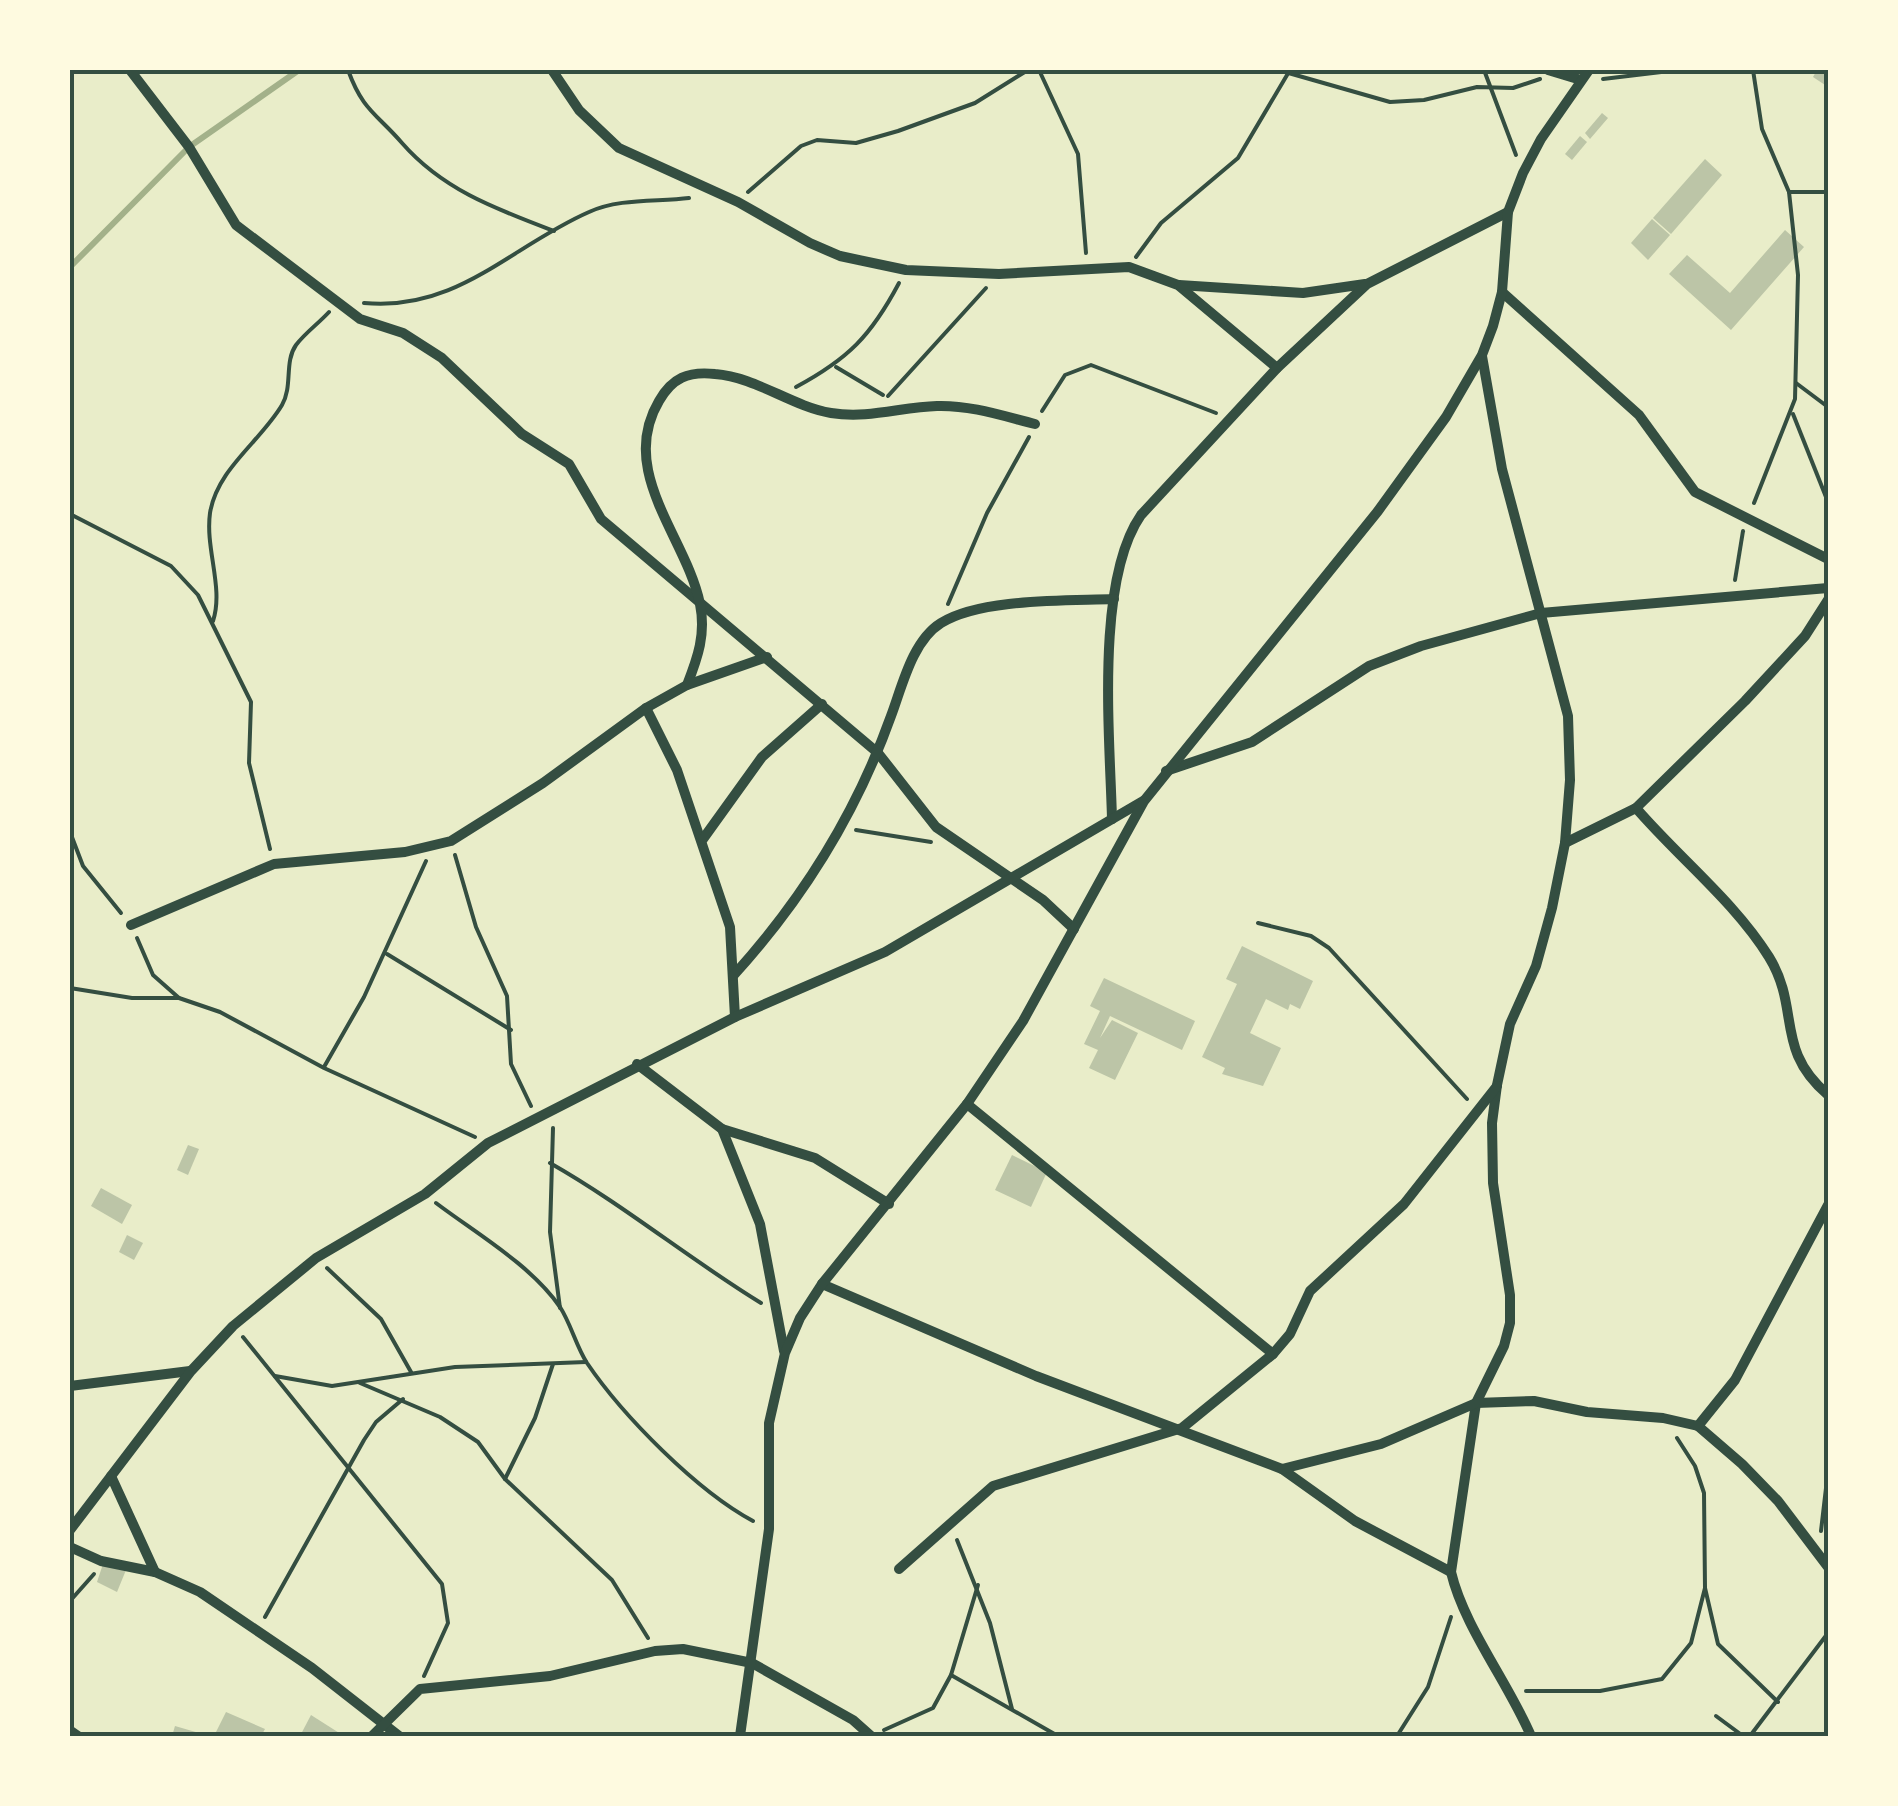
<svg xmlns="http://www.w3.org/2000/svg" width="1898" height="1806" font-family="Figtree,sans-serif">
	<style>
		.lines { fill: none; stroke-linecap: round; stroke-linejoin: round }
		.stream { stroke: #a3b18a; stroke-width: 6 }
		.building { fill: #bcc5a7 }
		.path { stroke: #344e41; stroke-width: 4 }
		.minor { stroke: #344e41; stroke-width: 10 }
		.neatline { fill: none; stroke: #344e41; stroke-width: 4 }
	</style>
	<rect width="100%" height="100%" fill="#e9edc9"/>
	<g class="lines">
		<!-- stream -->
		<polyline class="stream" points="70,267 189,147 299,70"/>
	</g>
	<!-- building -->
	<g class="building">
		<polygon points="1817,70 1828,70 1828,87 1813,77"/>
		<polygon points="1602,113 1608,118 1590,139 1585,133"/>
		<polygon points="1580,136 1587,142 1572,160 1565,154"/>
		<polygon points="1705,159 1722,175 1671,234 1653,218"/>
		<polygon points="1652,219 1670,235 1648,260 1631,243"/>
		<polygon points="1785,230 1804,247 1731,330 1669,274 1687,255 1730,293"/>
		<polygon points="1242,946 1313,981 1300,1009 1290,1004 1288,1010 1266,999 1250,1033 1281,1048 1263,1086 1222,1074 1225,1068 1202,1057 1237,984 1226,979"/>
		<polygon points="1104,978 1195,1021 1182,1050 1110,1016 1100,1038 1112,1020 1138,1033 1115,1080 1089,1068 1098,1050 1084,1044 1100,1011 1090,1006"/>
		<polygon points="188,1145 199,1149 188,1175 177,1170"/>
		<polygon points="1012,1155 1047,1172 1031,1207 995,1190"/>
		<polygon points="101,1188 132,1205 122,1224 91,1206"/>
		<polygon points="127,1235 143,1243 134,1260 119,1252"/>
		<polygon points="104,1561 126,1570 117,1592 97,1582"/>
		<polygon points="226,1712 265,1729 261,1736 214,1736"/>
		<polygon points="311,1715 344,1736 300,1736"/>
		<polygon points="175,1726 206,1735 206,1736 172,1736"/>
	</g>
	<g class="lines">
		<!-- path -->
		<g class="path">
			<path d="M348,70C363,111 376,113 402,143C443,190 496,209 554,231"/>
			<polyline points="1039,70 1078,154 1086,253"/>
			<polyline points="1278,70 1390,102 1424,100 1477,87 1513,88 1540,79"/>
			<polyline points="1484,70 1516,155"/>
			<polyline points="1753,70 1762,129 1789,192 1798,275 1795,399 1754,503"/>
			<polyline points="1603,79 1678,70"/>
			<polyline points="748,192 801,146 817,140 856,143 898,131 975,103 1028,70"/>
			<polyline points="1789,192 1828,192"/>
			<polyline points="1136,257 1161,223 1238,158 1290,70"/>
			<path d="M364,303C457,312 511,246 589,212C619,198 657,202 689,198"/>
			<polyline points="836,367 883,395"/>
			<polyline points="1796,383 1828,407"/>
			<path d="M796,387C848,359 871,336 899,283"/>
			<polyline points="888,396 986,288"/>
			<polyline points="1042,411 1065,375 1091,365 1216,413"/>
			<polyline points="1793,414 1828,502"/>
			<polyline points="70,514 171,566 198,595 251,702 249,763 270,849"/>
			<polyline points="1735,580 1743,531"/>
			<polyline points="948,604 987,513 1029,437"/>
			<path d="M213,621C224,588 205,549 210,513C217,469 260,442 282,405C293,386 284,362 296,345C305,333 319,323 329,312"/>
			<polyline points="856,830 931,842"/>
			<polyline points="70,832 83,866 121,913"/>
			<polyline points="455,855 476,927 507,996 511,1064 531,1106"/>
			<polyline points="1258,923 1311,936 1329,948 1467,1099"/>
			<polyline points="137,938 153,975 179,998"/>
			<polyline points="387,954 511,1030"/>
			<polyline points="70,988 132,998 179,998 220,1012 324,1068 475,1137"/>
			<polyline points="324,1067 364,997 426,861"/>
			<polyline points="553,1128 550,1232 560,1308"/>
			<path d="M550,1163C624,1205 689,1259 761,1303"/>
			<path d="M436,1203C477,1234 531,1265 560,1307C571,1324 576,1346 587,1363C623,1416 697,1491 753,1521"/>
			<polyline points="327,1268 381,1319 411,1372"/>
			<polyline points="243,1337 442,1584 448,1623 424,1676"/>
			<polyline points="275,1376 332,1386 455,1367 586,1362"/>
			<polyline points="360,1383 440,1417 478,1442 505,1479 612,1580 648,1638"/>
			<polyline points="1677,1438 1695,1466 1704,1493 1705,1588 1718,1644 1778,1702"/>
			<polyline points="505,1479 535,1418 553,1364"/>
			<polyline points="1821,1531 1828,1471"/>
			<polyline points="957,1540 990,1623 1012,1709"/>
			<polyline points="70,1601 94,1574"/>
			<polyline points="265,1617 364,1440 376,1422 403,1399"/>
			<polyline points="951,1675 1058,1736"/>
			<polyline points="1526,1691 1600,1691 1662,1679 1691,1643 1705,1588"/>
			<polyline points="1716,1716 1743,1736"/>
			<polyline points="70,1727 83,1736"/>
			<polyline points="884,1730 933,1708 951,1675 978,1585"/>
			<polyline points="1397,1736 1428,1687 1451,1617"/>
			<polyline points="1750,1736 1828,1633"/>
		</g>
		<!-- minor -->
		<g class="minor">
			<polyline points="130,70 189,147 236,225 360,319 403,333 442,358 522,434 569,464 601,519 878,753 936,827 1043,900 1074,929"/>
			<polyline points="552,70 579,110 619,148 738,202 810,243 840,256 906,270 999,274 1129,267 1178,285 1277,368"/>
			<polyline points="1548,70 1581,80"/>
			<polyline points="1179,285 1303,293 1365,284"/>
			<polyline points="1502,292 1639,415 1695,492 1828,559"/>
			<path d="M1482,356L1502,469L1568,716L1570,780L1565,843L1552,908L1536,966L1510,1024L1497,1085L1492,1123L1493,1183L1510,1295V1323L1504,1346L1476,1403L1451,1572C1464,1627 1508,1682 1531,1736"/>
			<path d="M687,685C698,657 706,634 700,604C687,538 617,472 659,401C672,378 688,371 715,374C756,377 791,406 831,413C869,419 901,407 937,406C971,405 1003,416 1035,424"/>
			<polyline points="646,708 677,770 730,927 735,1017"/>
			<polyline points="1166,771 1252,742 1369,666 1421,646 1541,613 1828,588"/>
			<path d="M1636,808C1679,858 1734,901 1769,957C1801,1009 1774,1049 1828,1095"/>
			<path d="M1112,819C1110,738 1095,581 1141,515L1277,368L1367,284L1508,212"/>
			<polyline points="703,839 762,757 822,704"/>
			<polyline points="1565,843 1636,808 1745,701 1805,636 1828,600"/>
			<polyline points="131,925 274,864 405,852 451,841 543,783 646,708 687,685 767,657"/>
			<path d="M733,976C803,899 856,814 891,716C902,687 912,641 941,623C981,598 1067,601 1114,599"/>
			<polyline points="637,1064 722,1129 760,1224 784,1351"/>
			<polyline points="967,1104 1273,1354"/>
			<polyline points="722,1129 815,1158 889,1204"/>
			<polyline points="822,1284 1036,1376 1282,1469 1355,1521 1451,1572"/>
			<polyline points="70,1386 190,1371"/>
			<polyline points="1698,1426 1735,1380 1828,1205"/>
			<polyline points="1282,1469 1381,1444 1476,1403 1534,1401 1587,1412 1663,1418 1698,1426 1742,1464 1778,1501 1828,1567"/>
			<polyline points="111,1476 155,1572"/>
			<polyline points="70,1530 191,1371 233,1326 316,1258 425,1194 488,1143 735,1017 885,952 1143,801"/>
			<polyline points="70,1547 101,1561 155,1572 200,1592 312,1668 399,1736"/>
			<polyline points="899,1569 993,1486 1182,1428 1273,1354 1290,1334 1310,1291 1404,1204 1497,1086"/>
			<polyline points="372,1736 420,1689 550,1676 655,1651 683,1649 752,1663 853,1720 871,1736"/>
			<polyline points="740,1736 769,1529 769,1423 785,1353 800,1318 822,1284 967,1104 1023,1021 1144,801 1378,511 1446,417 1482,355 1493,326 1502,292 1508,212 1523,173 1541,139 1589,70"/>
		</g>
	</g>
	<!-- border -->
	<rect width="1898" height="1806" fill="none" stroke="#fefae0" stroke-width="145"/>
	<rect x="72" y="72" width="1754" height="1662" class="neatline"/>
</svg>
